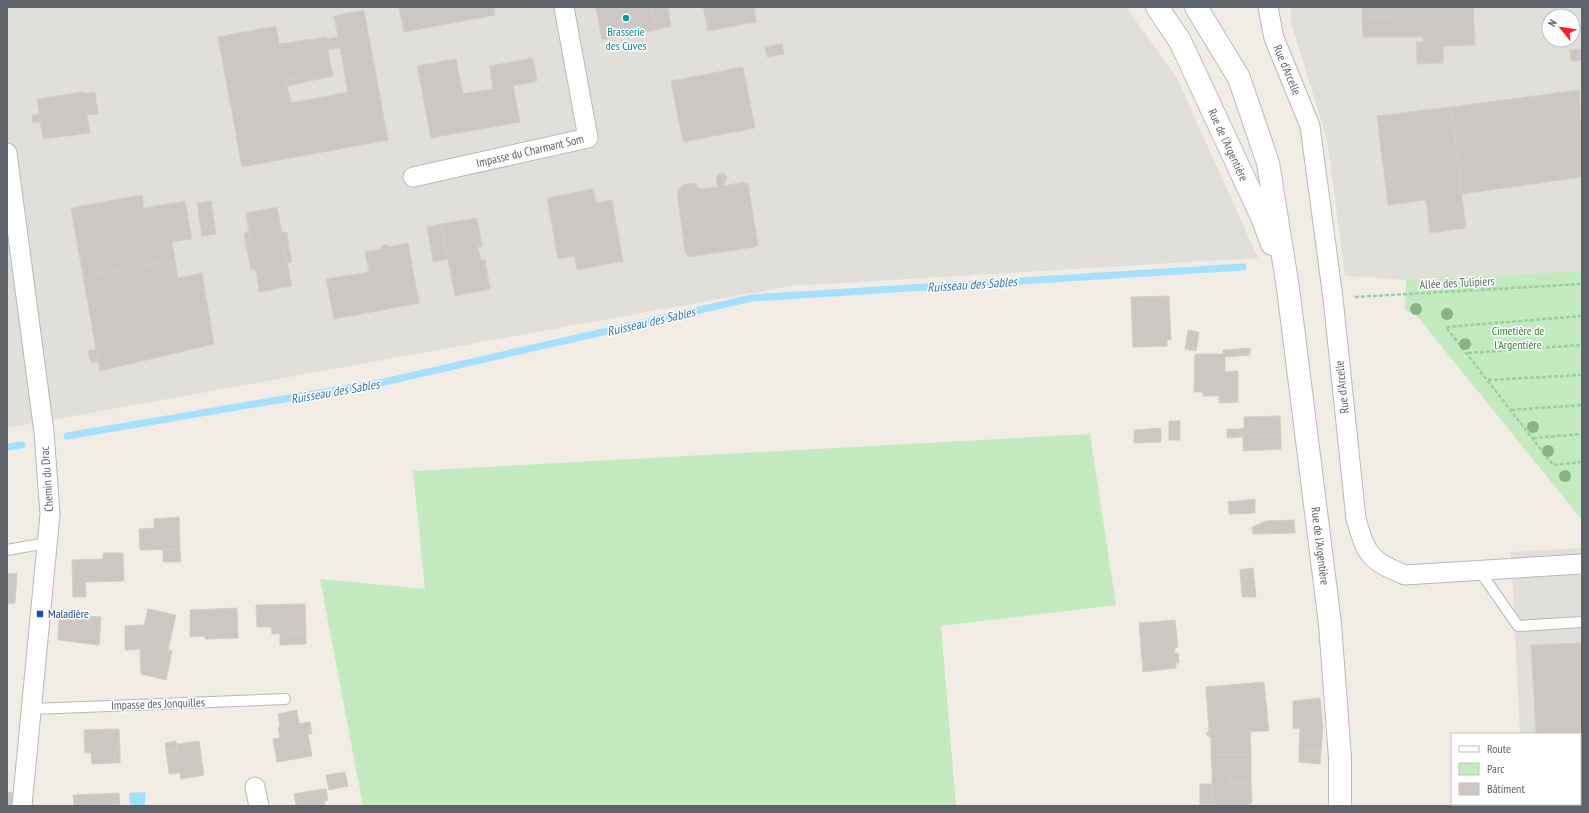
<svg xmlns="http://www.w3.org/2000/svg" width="1589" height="813" font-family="'PT Sans Narrow',sans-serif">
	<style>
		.industrial { fill: #e1dfd9; fill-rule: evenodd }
		.green { fill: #c3ebbf }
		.water { fill: #a6e0ff }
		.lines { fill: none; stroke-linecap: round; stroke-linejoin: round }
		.stream { stroke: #a6e0ff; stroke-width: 7 }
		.building { fill: #ccc7c2; stroke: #d6cec2; fill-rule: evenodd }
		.lane-casing { stroke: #b5b9bd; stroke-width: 12 }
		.street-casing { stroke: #b5b9bd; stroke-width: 21 }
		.secondary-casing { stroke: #b6bbc0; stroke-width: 24 }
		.path { stroke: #98cfa3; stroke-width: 2.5; stroke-dasharray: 4 2; stroke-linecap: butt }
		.lane { stroke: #fff; stroke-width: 10 }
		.street { stroke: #fff; stroke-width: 19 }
		.secondary { stroke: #fff; stroke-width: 22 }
		.tree { fill: #87b57f }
		.culture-dot { fill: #0f9aa8; stroke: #fff; stroke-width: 1.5 }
		.transit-dot { fill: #1a4fb4; stroke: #fff; stroke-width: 1.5 }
		.labels { text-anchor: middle; stroke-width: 3; stroke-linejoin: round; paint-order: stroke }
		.culture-label { font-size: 12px; fill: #0d838f; stroke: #fff }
		.street-label { font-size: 12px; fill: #5c6267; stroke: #fff }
		.park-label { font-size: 12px; fill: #30872c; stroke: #fff }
		.transit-label { font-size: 12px; fill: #164399; stroke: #fff; text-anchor: start }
		.water-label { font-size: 13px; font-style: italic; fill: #37a; stroke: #fff }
	</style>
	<rect width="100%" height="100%" fill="#f1ede5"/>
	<!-- industrial -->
	<g class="industrial">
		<polygon points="7,7 1126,7 1177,78 1258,258 791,286 7,428"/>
		<path d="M1290,7H1582V271L1406,280L1345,276L1327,140L1291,22ZM1549,16H1573V40H1549Z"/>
		<polygon points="1582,548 1582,806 1454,806 1454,804 1580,804 1580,734 1520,734 1511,552"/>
	</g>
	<!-- green -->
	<g class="green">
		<polygon points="1582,271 1582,520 1416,315 1405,310 1406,280"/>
		<polygon points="1090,434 1116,605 941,626 956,806 363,806 320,579 425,589 413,471"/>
	</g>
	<!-- water -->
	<polygon class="water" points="145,792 145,806 130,806 129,793"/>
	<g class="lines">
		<!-- stream -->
		<g class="stream">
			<polyline points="67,436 384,382 752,298 1243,267"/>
			<polyline points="7,447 22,445"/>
		</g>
	</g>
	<!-- building -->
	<g class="building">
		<polygon points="399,7 494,7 495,15 404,32"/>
		<polygon points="596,7 652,7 656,30 602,40"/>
		<polygon points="652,7 668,7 671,26 656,30"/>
		<polygon points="703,7 754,7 756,22 708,31"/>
		<polygon points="1362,7 1406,7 1406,16 1362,17"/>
		<polygon points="1406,7 1473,7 1475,45 1443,46 1443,63 1417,64 1416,42 1423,42 1423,37 1363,37 1362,17 1406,16"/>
		<path d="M364,10L388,140L242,167L218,37L276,26L279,44L326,37V39L338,37L334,16ZM340,48L348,92L291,103L286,80L301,78V83L333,76L328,50Z"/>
		<polygon points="782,44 784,54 767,57 765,47"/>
		<polygon points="1582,49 1582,60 1571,61 1570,50"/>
		<polygon points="533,58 537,81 513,86 520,122 431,138 417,66 456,59 463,94 493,89 490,66"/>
		<polygon points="743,67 755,128 683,142 671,81"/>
		<polygon points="301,78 301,83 287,86 286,80"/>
		<polygon points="1579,90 1582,131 1582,177 1462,194 1451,107"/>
		<polygon points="84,92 84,94 95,92 98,114 87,115 90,133 43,139 40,122 33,123 32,115 39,114 37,99"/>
		<polygon points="1451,107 1466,228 1430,233 1426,200 1388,205 1377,116"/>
		<polygon points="720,173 725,174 727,178 723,186 744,182 748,184 758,245 754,247 689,257 685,252 677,190 684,185 695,183 698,188 702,189 718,187 716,178"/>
		<polygon points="593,189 596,203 612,200 623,261 577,270 574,256 558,259 547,198"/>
		<polygon points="142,195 144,208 185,201 192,239 172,242 175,260 83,276 71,208"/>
		<polygon points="211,201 216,234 202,236 197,203"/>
		<polygon points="277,207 282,233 287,232 289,247 284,248 292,286 259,292 256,269 251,270 245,240 250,240 246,213"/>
		<polygon points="477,218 482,246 478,247 481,260 485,260 490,289 455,296 441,224"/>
		<polygon points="441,224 448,259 433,262 427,227"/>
		<polygon points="249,232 250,240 245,240 244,234"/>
		<polygon points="408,243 419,303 334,319 326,279 369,272 365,252 382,249 382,252 390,251 389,247"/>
		<polygon points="388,245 390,251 382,252 381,246"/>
		<polygon points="289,247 292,262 287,263 284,248"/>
		<polygon points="175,260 178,278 202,273 214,344 100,371 83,276"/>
		<polygon points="1169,296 1171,340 1167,340 1167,346 1133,347 1131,297"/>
		<polygon points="1188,330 1199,332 1196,351 1185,349"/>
		<polygon points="1250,348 1250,355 1238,356 1237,349"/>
		<polygon points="96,349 98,362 91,363 88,351"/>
		<polygon points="1237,349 1238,356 1225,357 1225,372 1238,371 1238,402 1219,403 1219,396 1203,396 1203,392 1194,392 1195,354 1223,354 1223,350"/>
		<polygon points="1280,416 1281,437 1244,437 1244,417"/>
		<rect x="1169" y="421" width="11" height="19"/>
		<polygon points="1161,428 1161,442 1134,443 1134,430"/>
		<polygon points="1244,428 1244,437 1240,437 1240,429"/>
		<polygon points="1227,429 1240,429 1240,437 1227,438"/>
		<polygon points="1243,437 1281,437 1281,449 1243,451"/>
		<polygon points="1255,499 1255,513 1229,514 1228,502"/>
		<polygon points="179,517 180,549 140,550 139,529 154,528 154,519"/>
		<polygon points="1294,520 1295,533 1253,534 1252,527 1266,521"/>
		<polygon points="180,549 181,562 163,562 163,550"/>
		<polygon points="103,553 123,553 124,581 85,582 86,597 73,597 72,560 103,559"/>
		<polygon points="1253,568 1256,597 1242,597 1240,570"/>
		<polygon points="17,573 15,603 7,604 7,574"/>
		<polygon points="305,604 306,633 272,634 271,627 257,627 256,605"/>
		<polygon points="237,608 238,638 205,639 205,636 190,637 190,610"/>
		<polygon points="148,609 176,615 168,650 172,651 166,680 141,674 140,649 125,650 125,626 144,625"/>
		<polygon points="59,614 101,617 99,645 58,640"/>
		<polygon points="1175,620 1178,647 1175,648 1174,653 1178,653 1179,663 1176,663 1176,668 1143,672 1139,623"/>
		<polygon points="306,633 306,644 280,645 280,634"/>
		<polygon points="1582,643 1582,794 1580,794 1580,734 1536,734 1531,645"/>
		<polygon points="1264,682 1269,731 1214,732 1209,730 1206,687"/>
		<polygon points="1320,698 1323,727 1321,751 1299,750 1300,728 1293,729 1293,701"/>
		<polygon points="297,710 299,724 280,727 278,714"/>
		<polygon points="310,722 312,734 308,734 312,756 277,762 273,739 280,738 278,727"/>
		<polygon points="119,729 120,751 114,752 115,763 92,764 91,753 85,753 84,730"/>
		<polygon points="1210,729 1214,732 1250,730 1251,755 1211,755 1211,738 1206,734"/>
		<polygon points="176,741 177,750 166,751 165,743"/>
		<polygon points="199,741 204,775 181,779 180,773 169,774 166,751 177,750 176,744"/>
		<polygon points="1299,750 1321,751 1320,764 1299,762"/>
		<polygon points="120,751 120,763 115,763 114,752"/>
		<polygon points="1211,755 1251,755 1251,784 1230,784 1230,773 1212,772"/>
		<polygon points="345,772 348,786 329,790 326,775"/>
		<polygon points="1212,772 1230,773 1230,784 1251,784 1252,803 1249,804 1249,806 1200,806 1200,804 1212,804"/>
		<rect x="1200" y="784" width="12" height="20"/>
		<polygon points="326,789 328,800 319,802 317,790"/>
		<polygon points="317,790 319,802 324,801 325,806 291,806 296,805 294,794"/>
		<polygon points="7,792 13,793 11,806 7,806"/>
		<polygon points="119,793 120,806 74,806 73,795"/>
	</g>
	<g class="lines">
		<!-- lane casing -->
		<g class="lane-casing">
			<g id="lane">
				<polyline points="7,550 47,543"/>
				<polyline points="1479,570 1518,626 1582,622"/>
				<polyline points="32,709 285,699"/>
			</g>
		</g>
		<!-- street casing -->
		<g class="street-casing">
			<g id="street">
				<path d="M1268,7L1274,38L1310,126L1333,298L1356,519C1367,556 1369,560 1405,575L1582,564"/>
				<polyline points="7,153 44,432 50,514 22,806"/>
				<polyline points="413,177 588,138 564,7"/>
				<polyline points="255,787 259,806"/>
			</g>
		</g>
		<!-- secondary casing -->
		<g class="secondary-casing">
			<g id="secondary">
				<polyline points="1157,7 1180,41 1262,217 1272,244"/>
				<polyline points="1196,7 1239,78 1268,163 1288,288 1330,624 1340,758 1340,806"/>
			</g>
		</g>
		<!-- path -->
		<g class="path">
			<polyline points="1355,297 1582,284"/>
			<polyline points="1582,316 1446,327 1553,465 1582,462"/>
			<polyline points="1468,353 1582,345"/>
			<polyline points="1488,380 1582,375"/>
			<polyline points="1511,410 1582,405"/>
			<polyline points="1533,438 1582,434"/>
		</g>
		<!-- lane -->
		<use href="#lane" class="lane"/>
		<!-- street -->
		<use href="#street" class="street"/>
		<!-- secondary -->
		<use href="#secondary" class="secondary"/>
	</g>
	<!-- trees -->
	<g class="tree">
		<circle cx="1416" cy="309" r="6"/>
		<circle cx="1447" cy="314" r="6"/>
		<circle cx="1465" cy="344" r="6"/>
		<circle cx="1533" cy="427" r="6"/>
		<circle cx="1548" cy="451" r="6"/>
		<circle cx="1565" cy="476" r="6"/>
	</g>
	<!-- markers -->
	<circle class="culture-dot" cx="626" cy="18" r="4"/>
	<rect class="transit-dot" x="36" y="610" width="8" height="8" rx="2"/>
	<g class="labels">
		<!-- culture labels -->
		<g class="culture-label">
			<text x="626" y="36">Brasserie<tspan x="626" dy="14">des Cuves</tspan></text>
		</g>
		<!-- street labels -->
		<g class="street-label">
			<text transform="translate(1287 70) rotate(67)" y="4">Rue d'Arcelle</text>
			<text transform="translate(1228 145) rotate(65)" y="4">Rue de l'Argentière</text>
			<text transform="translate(530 151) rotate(-13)" y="4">Impasse du Charmant Som</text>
			<text transform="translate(1457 283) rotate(-3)" y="4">Allée des Tulipiers</text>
			<text transform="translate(1342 387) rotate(-96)" y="4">Rue d'Arcelle</text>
			<text transform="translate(47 479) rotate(-94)" y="4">Chemin du Drac</text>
			<text transform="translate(1320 546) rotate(83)" y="4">Rue de l'Argentière</text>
			<text transform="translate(158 704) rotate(-2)" y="4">Impasse des Jonquilles</text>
		</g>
		<!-- park labels -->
		<g class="park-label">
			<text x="1518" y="335">Cimetière de<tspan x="1518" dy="14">l'Argentière</tspan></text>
		</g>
		<!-- transit labels -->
		<g class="transit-label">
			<text x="48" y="618">Maladière</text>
		</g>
		<!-- water labels -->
		<g class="water-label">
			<text transform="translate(972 284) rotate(-4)" y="5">Ruisseau des Sables</text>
			<text transform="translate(651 321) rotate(-13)" y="5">Ruisseau des Sables</text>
			<text transform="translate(335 391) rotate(-10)" y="5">Ruisseau des Sables</text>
		</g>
	</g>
	<!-- border -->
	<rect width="1589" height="813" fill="none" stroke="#5c6267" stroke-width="16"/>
	<!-- legend -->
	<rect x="1451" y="733" width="130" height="72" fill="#ffffff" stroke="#bec0c2"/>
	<rect x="1459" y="746" width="20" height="6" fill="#ffffff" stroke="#bec0c2"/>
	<text x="1487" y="753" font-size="12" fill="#5c6267">Route</text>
	<rect x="1459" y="763" width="20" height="12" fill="#c3ebbf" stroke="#bec0c2"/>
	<text x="1487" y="773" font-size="12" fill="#5c6267">Parc</text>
	<rect x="1459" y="783" width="20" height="12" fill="#ccc7c2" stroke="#bec0c2"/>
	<text x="1487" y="793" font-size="12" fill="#5c6267">Bâtiment</text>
	<!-- north arrow -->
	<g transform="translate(1561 28) rotate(300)"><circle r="19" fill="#ffffff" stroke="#bec0c2"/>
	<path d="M0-3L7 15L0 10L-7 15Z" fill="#fc2022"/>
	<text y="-6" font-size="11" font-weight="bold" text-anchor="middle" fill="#5c6267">N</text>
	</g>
</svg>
